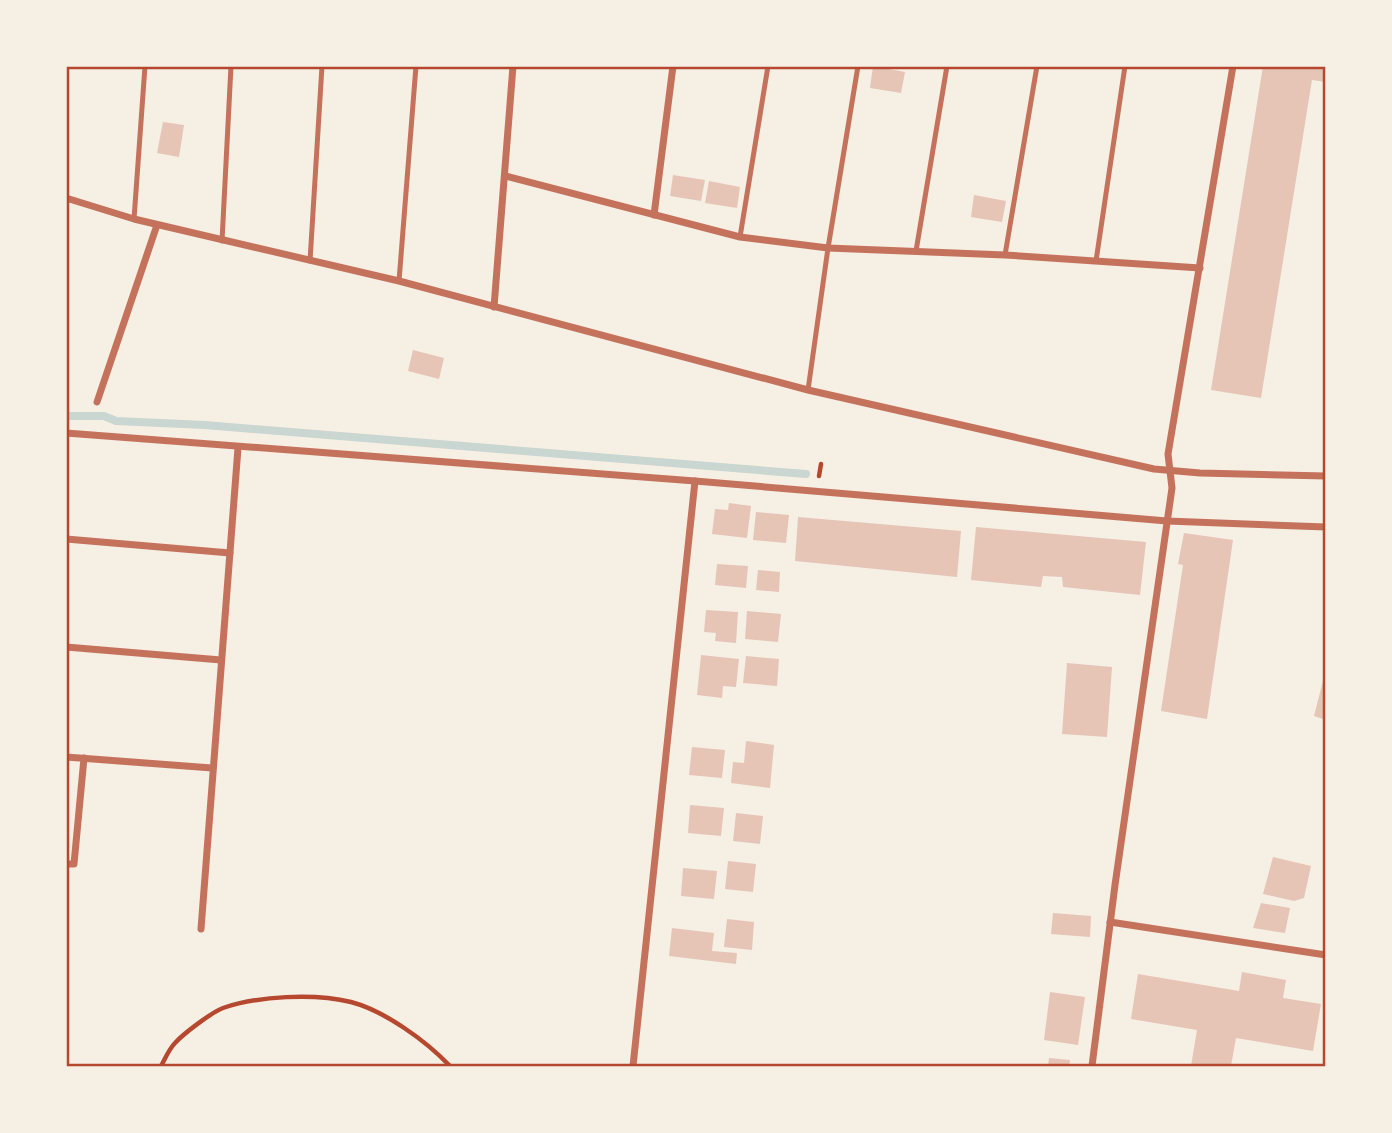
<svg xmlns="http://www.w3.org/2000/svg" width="1392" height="1133" font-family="'IBM Plex Sans',sans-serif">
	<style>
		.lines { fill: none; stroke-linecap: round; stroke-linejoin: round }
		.stream { stroke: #c9d6d2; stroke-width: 8 }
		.building { fill: #e6c5b7 }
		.path { stroke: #b5482f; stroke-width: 4.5 }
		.service { stroke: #c5725c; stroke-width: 5 }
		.minor { stroke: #c5725c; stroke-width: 7 }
		.neatline { fill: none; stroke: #b5482f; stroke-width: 2.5 }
	</style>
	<rect width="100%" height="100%" fill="#f6efe4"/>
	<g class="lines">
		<!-- stream -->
		<polyline class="stream" points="66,416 104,416 116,421 205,425 806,474"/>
	</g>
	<!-- building -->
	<g class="building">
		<polygon points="873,66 905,72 901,93 870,88"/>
		<polygon points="1263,66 1326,66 1326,82 1312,80 1261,398 1211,390"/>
		<polygon points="163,122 184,125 179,157 157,153"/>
		<polygon points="673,175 705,180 701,201 670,196"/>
		<polygon points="709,181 740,187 737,208 705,203"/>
		<polygon points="974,195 1006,201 1002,222 971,217"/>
		<polygon points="413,350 444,358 439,379 408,371"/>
		<polygon points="729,503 751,506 747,538 712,534 715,509 728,510"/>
		<polygon points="756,512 789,515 786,543 753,540"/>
		<polygon points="798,517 961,531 957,577 795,561"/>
		<polygon points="976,527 1146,542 1140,595 1063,587 1062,577 1043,576 1041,587 971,580"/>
		<polygon points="1184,533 1233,540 1207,719 1161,711 1183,565 1178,564"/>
		<polygon points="717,564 748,566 746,588 715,585"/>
		<polygon points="758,570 780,572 779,592 756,590"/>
		<polygon points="706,610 738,612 736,643 715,641 716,633 704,632"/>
		<polygon points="747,611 781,614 778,642 745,639"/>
		<polygon points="701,655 739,659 736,687 723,686 722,698 697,695"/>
		<polygon points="746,656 779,659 777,686 743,683"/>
		<polygon points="1067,663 1112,667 1107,737 1062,734"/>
		<polygon points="1325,673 1326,673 1326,720 1314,716"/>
		<polygon points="746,741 774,745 770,788 731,783 733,762 744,763"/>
		<polygon points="692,747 725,750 722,778 689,775"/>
		<polygon points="690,805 724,808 721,836 688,833"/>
		<polygon points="736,813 763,816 760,844 733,841"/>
		<polygon points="1273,857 1311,866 1304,898 1294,901 1263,894"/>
		<polygon points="728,861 756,864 753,892 725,889"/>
		<polygon points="683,868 717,871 714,899 681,896"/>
		<polygon points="1261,903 1290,908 1285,933 1253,928"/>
		<polygon points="1053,913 1091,916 1090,937 1051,934"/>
		<polygon points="727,919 754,922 752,950 724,947"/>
		<polygon points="672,928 714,933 712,951 737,953 736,964 669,956"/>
		<polygon points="1242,972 1286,980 1283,998 1321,1004 1313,1051 1236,1038 1231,1066 1191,1066 1197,1030 1131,1019 1138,974 1239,991"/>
		<polygon points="1050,992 1085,997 1078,1045 1044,1040"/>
		<polygon points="1049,1058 1070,1060 1069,1066 1048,1066"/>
	</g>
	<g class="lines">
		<!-- path -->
		<g class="path">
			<polyline points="819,476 821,464"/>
			<path d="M161,1066C165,1059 169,1049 175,1043C183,1034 212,1012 223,1008C258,996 314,993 351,1002C385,1011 426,1041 450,1066"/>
		</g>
		<!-- service -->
		<g class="service">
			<polyline points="134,219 145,66"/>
			<polyline points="740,237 768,66"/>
			<polyline points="222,241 231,66"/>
			<polyline points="916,251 947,66"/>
			<polyline points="1005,255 1037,66"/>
			<polyline points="310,261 322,66"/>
			<polyline points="1096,261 1125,66"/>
			<polyline points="399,281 416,66"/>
			<polyline points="808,390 828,248 858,66"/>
		</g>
		<!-- minor -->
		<g class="minor">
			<polyline points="506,176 740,237 828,248 1005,255 1200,268"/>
			<polyline points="66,198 134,219 399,281 808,390 1154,469 1200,473 1326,476"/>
			<polyline points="654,215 673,66"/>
			<polyline points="494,307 513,66"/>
			<polyline points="97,402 157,225"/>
			<polyline points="66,433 695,481 1167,521 1326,527"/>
			<polyline points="66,539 230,553"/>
			<polyline points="66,647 221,660"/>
			<polyline points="66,757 212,768"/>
			<polyline points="66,864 74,864 84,758"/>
			<polyline points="1110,922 1326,955"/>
			<polyline points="201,929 238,448"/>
			<polyline points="633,1066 695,481"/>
			<polyline points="1092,1066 1115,885 1172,488 1168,454 1233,66"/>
		</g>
	</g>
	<!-- border -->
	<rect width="1392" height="1133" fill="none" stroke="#f6efe4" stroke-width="136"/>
	<rect x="68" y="68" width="1256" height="997" class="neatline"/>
</svg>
